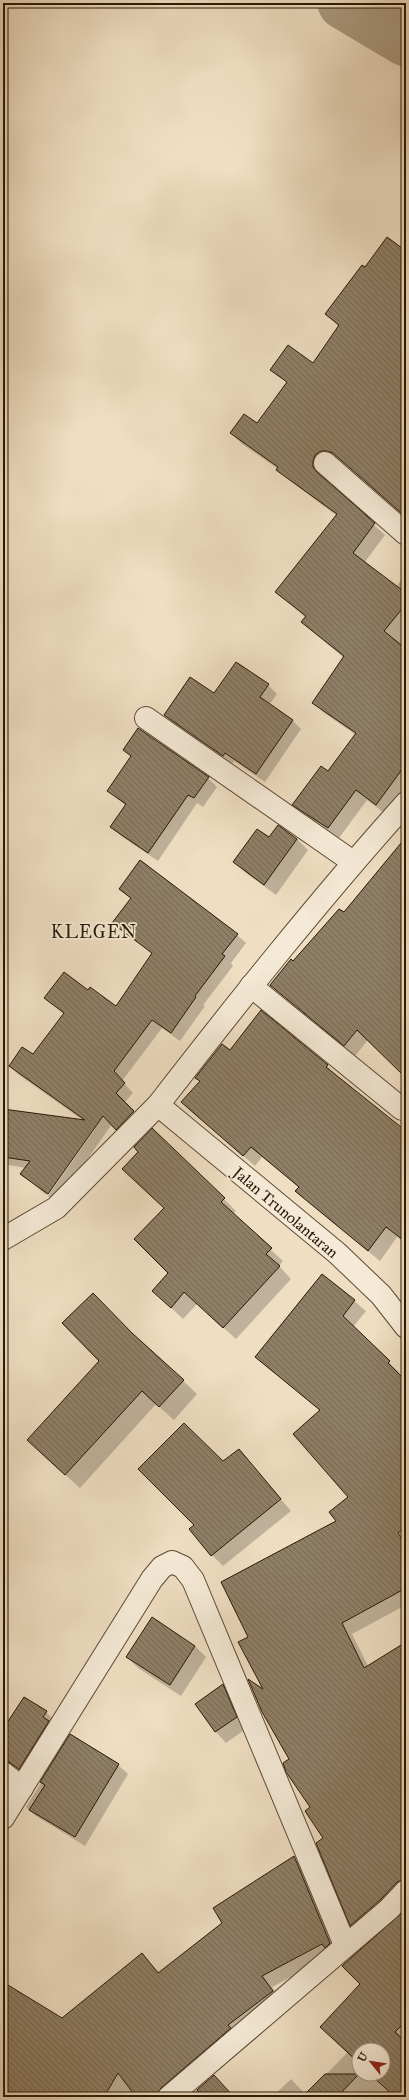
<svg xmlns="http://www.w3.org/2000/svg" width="409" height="2100" font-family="'IM FELL Great Primer',serif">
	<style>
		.shadow { fill: #0003; fill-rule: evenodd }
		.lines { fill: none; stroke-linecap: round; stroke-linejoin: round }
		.river { stroke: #ab9b81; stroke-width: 53 }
		.building { fill: url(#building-back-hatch); stroke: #281804 }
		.minor-casing { stroke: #5a4a34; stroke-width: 24 }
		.tertiary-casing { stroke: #5a4a34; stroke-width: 24 }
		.minor { stroke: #f5ead7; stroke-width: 22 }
		.tertiary { stroke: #f5ead7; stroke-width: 22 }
		.labels { text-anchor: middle; stroke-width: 3.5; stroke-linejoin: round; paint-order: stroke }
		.street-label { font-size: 16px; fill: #281804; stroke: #f5ead7 }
		.quarter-label { font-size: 18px; letter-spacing: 1px; fill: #281804; stroke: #f5ead7 }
	</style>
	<defs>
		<pattern id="building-back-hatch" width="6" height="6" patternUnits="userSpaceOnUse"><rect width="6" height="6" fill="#8f7f67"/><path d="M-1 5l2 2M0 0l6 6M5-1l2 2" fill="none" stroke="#756753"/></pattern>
	</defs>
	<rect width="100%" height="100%" fill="#efdec2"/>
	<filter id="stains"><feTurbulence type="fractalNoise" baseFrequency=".005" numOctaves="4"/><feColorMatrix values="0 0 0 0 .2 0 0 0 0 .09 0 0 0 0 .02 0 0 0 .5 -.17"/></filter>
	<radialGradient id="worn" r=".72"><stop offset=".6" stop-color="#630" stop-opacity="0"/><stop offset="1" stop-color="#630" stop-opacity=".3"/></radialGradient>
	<!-- shadow -->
	<g class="shadow">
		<polygon points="406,252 406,518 345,464 340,461 323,472 326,482 385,535 364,563 396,587 406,573 406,790 387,815 367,800 339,838 305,815 294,804 328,773 356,735 324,713 313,702 344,658 314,633 303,622 306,618 277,592 337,516 289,480 278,469 242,444 231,433 257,424 287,383 272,369 313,364 339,327 326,314 365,268"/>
		<polygon points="268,685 277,694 269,705 292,720 301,729 265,782 234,761 232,764 174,724 165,715 214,695"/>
		<polygon points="125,750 208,778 217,787 203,807 197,803 158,861 121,836 112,827 126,806 108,791 132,757"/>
		<polygon points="269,838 297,839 308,850 276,895 246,873 235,862"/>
		<polygon points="406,840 406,1077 368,1040 355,1056 271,985 344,914"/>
		<polygon points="120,889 237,935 246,943 231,963 233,966 203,1005 205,1006 180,1041 162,1028 122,1081 133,1093 124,1103 142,1121 126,1138 112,1124 57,1203 48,1196 95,1129 93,1129 46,1195 21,1174 26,1168 3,1164 3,1110 84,1121 19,1075 10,1066 33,1056 64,1014 46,998 89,992 116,1007 152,954 113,923 131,899"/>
		<polygon points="261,1011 327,1066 338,1077 406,1133 406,1244 397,1237 380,1261 308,1202 297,1191 300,1188 262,1157 255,1166 193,1113 200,1082 196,1078 230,1051"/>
		<polygon points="224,1199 236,1211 233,1214 283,1261 279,1266 291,1279 236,1339 197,1304 183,1319 166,1303 170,1273 135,1239"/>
		<polygon points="323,1275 366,1311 353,1327 400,1373 398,1375 406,1382 406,1608 404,1606 352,1634 368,1666 406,1644 406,1895 362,1936 351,1925 317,1843 325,1839 290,1760 266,1692 250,1637 337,1522 350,1497 320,1411 256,1357"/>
		<polygon points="134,1335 197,1394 174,1420 156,1404 80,1488 42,1454 100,1361"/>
		<polygon points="239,1450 291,1511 223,1566 212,1555 196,1525 223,1462"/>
		<polygon points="195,1646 206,1657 181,1696 138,1668 127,1657"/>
		<polygon points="223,1686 234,1697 247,1728 226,1743 216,1732"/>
		<polygon points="46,1712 57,1723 30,1780 3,1778 3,1731"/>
		<polygon points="71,1735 118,1765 128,1774 85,1846 36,1816 26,1807"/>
		<polygon points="3,1790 16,1802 3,1799"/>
		<polygon points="294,1857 305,1868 341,1954 333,1955 272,1987 283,2002 173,2097 3,2097 3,1996 62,2019 142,1954 160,1973 223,1923"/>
		<path d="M406,1928V2097H272L291,2079L306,2095L348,2052L361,1984ZM359,2050H383V2074H359Z"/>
		<polygon points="214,2076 234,2097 188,2097"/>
	</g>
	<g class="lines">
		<!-- river -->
		<polyline class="river" points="344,3 406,40"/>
	</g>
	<!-- building -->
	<g class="building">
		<polygon points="387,237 406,251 406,517 333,453 327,451 321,451 315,455 313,461 313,467 317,472 375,523 353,553 406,593 406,604 384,631 406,649 406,764 376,805 356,790 328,828 292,805 321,766 328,771 356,733 312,703 344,656 301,622 306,616 275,592 337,514 276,470 278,467 230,433 244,414 257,423 287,382 270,370 288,345 313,363 339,325 325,314 362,265 365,267"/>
		<polygon points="236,662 269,684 260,697 293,720 256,774 225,753 223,756 164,715 190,677 214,693"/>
		<polygon points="138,728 209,777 194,798 188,795 148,853 110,827 126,804 107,791 131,756 123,750"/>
		<polygon points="278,825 297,839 264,885 233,862 257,829 269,837"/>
		<polygon points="406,837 406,1078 357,1030 344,1046 270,985 291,959 293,961 339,909 344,912"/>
		<polygon points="140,860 238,934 222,954 225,956 195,996 196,997 171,1033 152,1020 114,1071 125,1083 116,1093 134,1111 116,1130 103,1116 48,1194 20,1174 30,1161 3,1157 3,1109 85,1120 9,1066 22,1047 33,1054 64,1013 44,998 64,972 88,990 90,987 116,1006 152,953 112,923 131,898 119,889"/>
		<polygon points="261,1010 328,1065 326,1067 406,1131 406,1242 386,1227 368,1251 295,1191 299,1187 251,1147 243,1156 181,1102 200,1081 195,1078 222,1044 230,1050"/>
		<polygon points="152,1128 225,1198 221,1202 272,1248 266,1254 280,1266 223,1328 184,1292 171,1308 152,1291 168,1273 134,1239 164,1208 122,1169 138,1152 134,1147"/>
		<polygon points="322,1274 355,1300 343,1316 390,1361 388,1363 406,1381 406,1526 398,1533 406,1545 406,1588 342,1623 364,1668 406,1642 406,1879 397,1882 380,1900 350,1926 316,1843 323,1838 305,1811 310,1807 286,1772 283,1763 289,1759 262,1712 248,1679 263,1689 238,1642 248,1637 221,1582 336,1521 329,1512 348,1497 293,1434 320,1410 255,1357"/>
		<polygon points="93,1293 132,1333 184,1380 159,1407 142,1391 65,1475 27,1440 99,1361 62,1323"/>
		<polygon points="184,1423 223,1461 239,1449 281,1499 211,1556 189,1529 194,1525 138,1469"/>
		<polygon points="152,1617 195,1646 170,1685 126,1657"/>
		<polygon points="223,1684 237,1717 215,1732 195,1704"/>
		<polygon points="24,1697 47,1711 43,1717 49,1721 19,1769 3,1758 3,1729"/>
		<polygon points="70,1734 119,1764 75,1837 29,1810 45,1785 40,1782"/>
		<polygon points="294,1856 330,1943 325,1948 322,1944 262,1976 273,1991 228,2025 231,2028 161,2088 157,2097 136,2097 118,2073 104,2097 3,2097 3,1982 62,2018 142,1953 158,1973 222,1923 213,1908"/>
		<polygon points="406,1909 406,2021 395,2032 406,2042 406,2097 395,2097 370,2074 383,2074 383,2050 359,2050 359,2063 320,2027 360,1984 342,1966"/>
		<polygon points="325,2074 359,2074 337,2097 302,2097"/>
		<polygon points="214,2075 234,2097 203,2097 197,2090"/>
	</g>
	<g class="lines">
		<!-- minor casing -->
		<g class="minor-casing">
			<g id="minor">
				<polyline points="325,463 406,534"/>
				<polyline points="146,718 353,862"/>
				<polyline points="251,986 402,1109"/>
				<path d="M158,1105C238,1002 319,900 406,803"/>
				<polyline points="3,1773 22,1788"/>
				<polyline points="3,1818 152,1579 162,1567 172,1562 183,1567 193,1580 345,1945"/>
				<polyline points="169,2097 389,1909 406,1891"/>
			</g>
		</g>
		<!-- tertiary casing -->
		<g class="tertiary-casing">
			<polyline id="tertiary" points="3,1239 56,1208 158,1105 337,1253 381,1295 406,1327"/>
		</g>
		<!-- minor -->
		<use href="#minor" class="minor"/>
		<!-- tertiary -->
		<use href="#tertiary" class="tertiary"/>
	</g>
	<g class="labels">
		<!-- street labels -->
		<g class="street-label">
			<text transform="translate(286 1212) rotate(40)" y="6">Jalan Trunolantaran</text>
		</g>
		<!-- quarter labels -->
		<g class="quarter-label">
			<text x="94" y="938">KLEGEN</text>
		</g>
	</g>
	<!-- margin -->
	<rect width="409" height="2100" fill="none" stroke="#efdec2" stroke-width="16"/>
	<rect x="4" y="4" width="401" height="2092" fill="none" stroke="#281804" stroke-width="2"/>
	<rect x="8" y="8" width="393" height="2084" fill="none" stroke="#281804"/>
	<!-- north arrow -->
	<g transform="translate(371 2062) rotate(300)"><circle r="19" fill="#f5ead7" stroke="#a39683"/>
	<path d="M0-3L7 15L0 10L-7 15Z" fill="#8f2418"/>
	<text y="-6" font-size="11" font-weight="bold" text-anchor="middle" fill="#281804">U</text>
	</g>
	<rect width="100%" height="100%" filter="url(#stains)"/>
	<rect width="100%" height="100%" fill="url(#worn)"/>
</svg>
